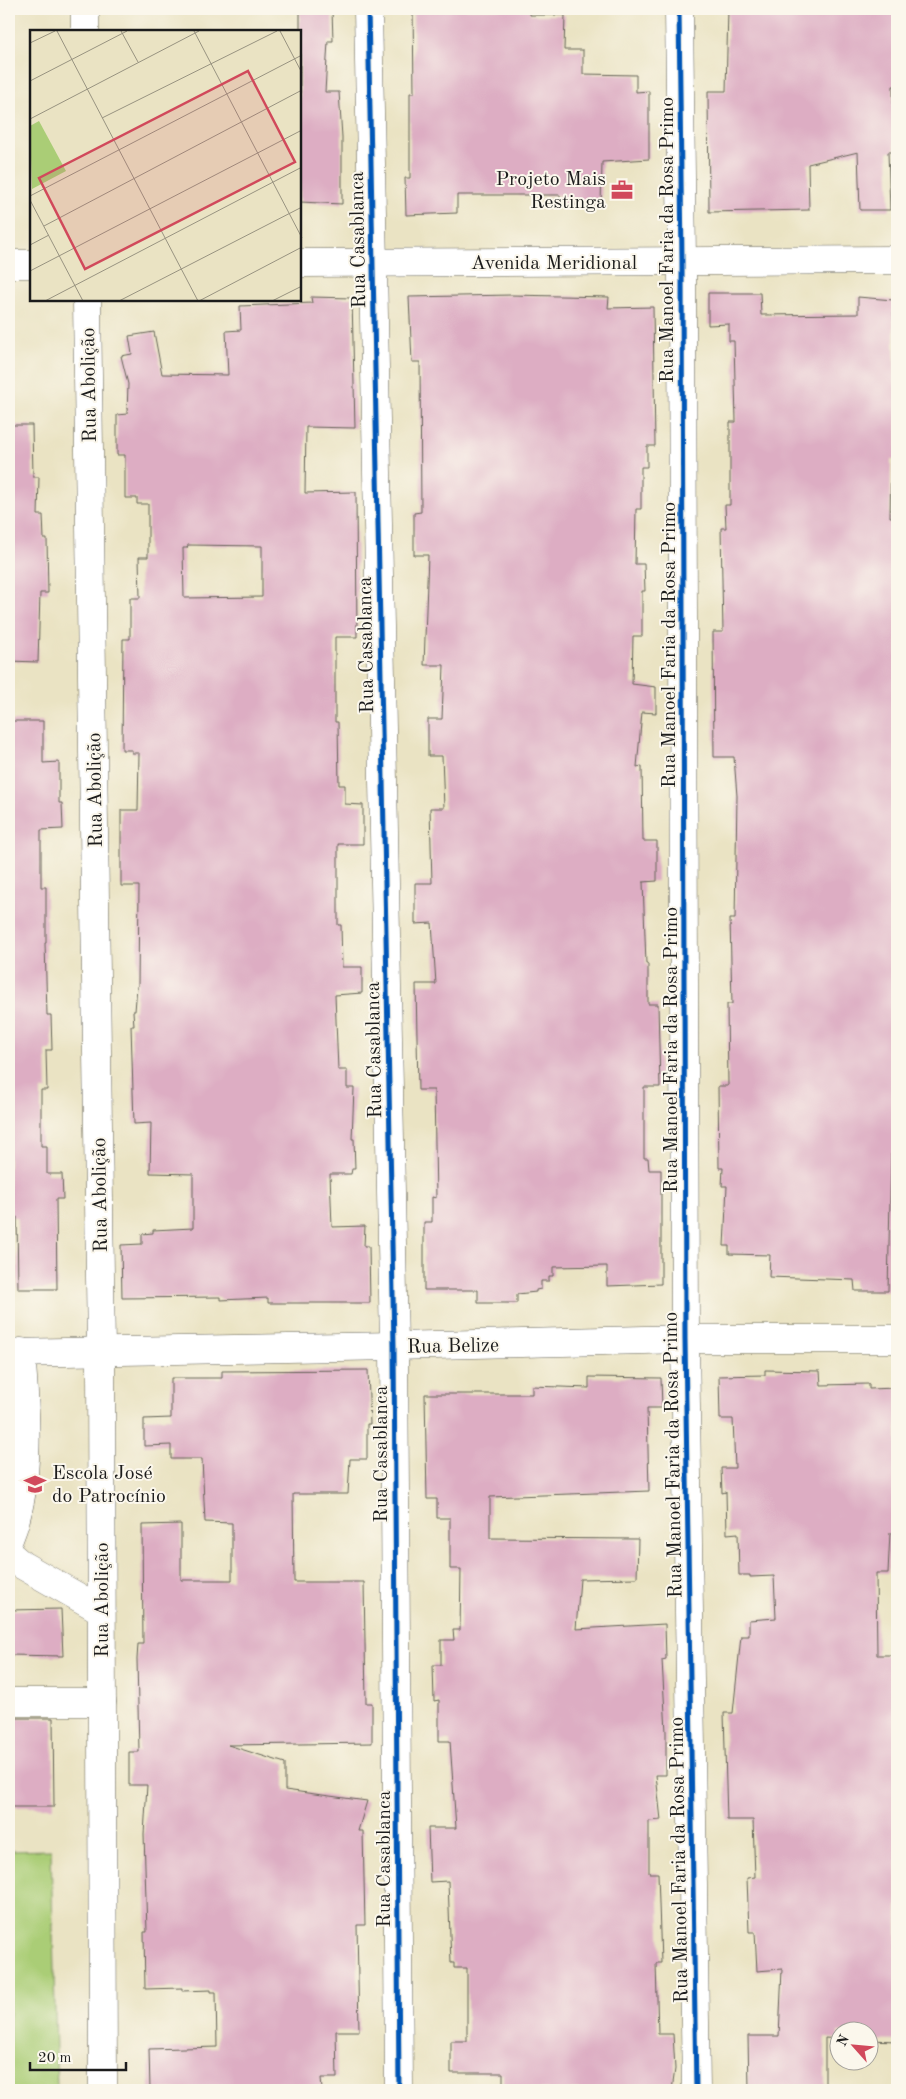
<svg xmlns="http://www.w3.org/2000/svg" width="906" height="2099" font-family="'Old Standard TT',serif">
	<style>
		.green { fill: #aacd76; stroke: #637449 }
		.building { fill: #ddadc3; fill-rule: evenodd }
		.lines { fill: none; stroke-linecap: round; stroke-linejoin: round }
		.minor-casing { stroke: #646256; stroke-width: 29 }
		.minor { stroke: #fff; stroke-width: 28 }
		.cycleway-casing { stroke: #fbf7ec; stroke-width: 8 }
		.cycleway { stroke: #0057b8; stroke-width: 5 }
		.labels { text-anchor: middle; stroke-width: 4; stroke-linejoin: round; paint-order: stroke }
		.poi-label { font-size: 20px; fill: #1c1c1c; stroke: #fbf7ec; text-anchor: end }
		.street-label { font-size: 20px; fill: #1c1c1c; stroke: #fbf7ec }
		.inset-road { fill: none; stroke: #989380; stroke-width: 1 }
		.view { fill: #d1495b; fill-opacity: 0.15; stroke: #d1495b; stroke-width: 2.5 }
		.inset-edge { fill: none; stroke: #1c1c1c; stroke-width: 2.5 }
	</style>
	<rect width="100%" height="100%" fill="#fbf7ec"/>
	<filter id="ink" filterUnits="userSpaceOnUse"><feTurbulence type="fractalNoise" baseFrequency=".02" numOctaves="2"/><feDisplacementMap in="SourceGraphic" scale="10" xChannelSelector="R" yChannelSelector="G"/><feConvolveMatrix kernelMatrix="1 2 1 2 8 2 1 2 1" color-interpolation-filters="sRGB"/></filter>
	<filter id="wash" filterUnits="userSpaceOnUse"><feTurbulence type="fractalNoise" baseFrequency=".0096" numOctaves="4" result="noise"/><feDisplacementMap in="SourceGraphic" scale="20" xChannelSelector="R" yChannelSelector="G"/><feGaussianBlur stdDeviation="1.12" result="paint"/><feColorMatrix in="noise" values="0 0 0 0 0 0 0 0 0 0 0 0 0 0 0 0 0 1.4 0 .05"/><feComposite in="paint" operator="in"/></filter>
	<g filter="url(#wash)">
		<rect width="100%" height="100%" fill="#eae3c3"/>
		<!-- green -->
		<polygon class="green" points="51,1850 57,2090 9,2090 9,1851"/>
		<g id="blocks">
			<!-- building -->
			<g class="building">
				<polygon points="413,9 530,9 530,15 565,15 564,50 583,50 583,74 636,75 636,92 649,91 649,159 602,162 601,205 560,205 560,195 457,195 457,213 406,215 405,178 410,178 410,93 414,93"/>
				<polygon points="728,9 897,9 897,86 893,86 894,152 888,152 890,210 860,210 858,152 808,164 809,210 709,212 708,91 726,91"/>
				<polygon points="300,10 332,10 333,41 328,41 325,92 339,92 342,137 342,204 300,202"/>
				<polygon points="708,293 760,293 761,315 858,314 858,297 893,300 895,384 897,384 897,459 891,459 890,517 897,517 897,1154 891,1154 888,1291 855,1291 854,1280 769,1277 770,1255 729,1254 729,1246 724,1246 727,1186 722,1186 723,1168 719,1168 718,1086 728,1086 727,1004 732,1004 730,919 735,919 737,796 734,757 714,757 713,632 723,632 721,528 726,528 725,505 730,505 730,422 736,422 734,341 729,341 729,324 708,325"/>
				<polygon points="511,295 609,297 608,308 653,307 655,446 647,446 647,467 641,467 641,509 636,509 635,564 644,564 645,591 642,591 642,636 633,636 632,684 656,687 656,713 642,712 637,767 642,766 643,841 657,841 657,881 643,882 646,964 648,964 648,1004 658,1004 660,1087 644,1087 644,1158 648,1158 649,1170 661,1170 661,1284 607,1286 607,1266 553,1267 553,1276 549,1276 549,1281 541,1281 541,1289 536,1290 536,1292 517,1294 517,1303 478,1303 478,1290 424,1290 424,1222 432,1222 432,1197 436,1198 434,1090 418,1090 416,984 436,984 432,923 415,924 415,883 432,883 430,808 444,808 442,756 428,756 428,719 442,719 444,665 424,665 428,555 414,555 414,513 421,512 420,362 412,362 409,297"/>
				<path d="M311,297L352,298L355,428L306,427L305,493L356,492L357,637H335V722H338L339,785H345V804L363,805V844H338V925H341L342,967H362V993L335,995L338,1070H347V1088H354L352,1139H354L355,1169H352L351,1174H330L332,1227L365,1226L364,1246H369L370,1303H268V1298L220,1300V1297L122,1298L121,1245L142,1244V1234L153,1233V1230L193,1228V1174L150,1173L151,1123L134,1124L131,1026H134L133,1011H135L137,986H138L139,886H121V810H138L139,753H132V750H122L123,639H130V598H140L139,557H148V504H137V498H125V455H117V415L127,414L128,384L121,356L132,354L129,336L154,332L162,374L228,375L226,331L241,330L240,306L312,303ZM188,545L262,546V597L184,598L183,548H187Z"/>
				<polygon points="9,425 32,425 33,477 39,477 38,515 43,515 44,539 47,539 48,593 40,593 38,662 9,661"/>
				<polygon points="9,721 43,721 43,763 59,762 59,803 62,803 63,829 41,830 41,887 46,887 46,943 45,943 47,1015 51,1015 52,1050 46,1050 47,1090 41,1090 41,1146 47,1146 47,1174 62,1174 63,1199 56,1199 57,1289 18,1289 17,1217 9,1217 9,804 10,804"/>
				<polygon points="368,1370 370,1424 367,1424 367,1459 350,1459 348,1494 293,1494 294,1582 364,1582 366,1703 372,1703 372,1743 228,1745 285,1763 285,1790 367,1801 358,1831 363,1831 365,1925 357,1925 359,2031 336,2031 337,2078 321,2078 322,2090 150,2090 149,2049 217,2047 216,1992 211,1992 211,1990 182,1991 182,1988 145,1989 144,1932 147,1932 144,1834 147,1785 129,1785 129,1752 139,1752 137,1659 138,1644 143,1644 142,1525 181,1524 181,1580 232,1580 232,1523 205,1522 202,1459 171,1459 171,1445 144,1446 144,1419 171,1418 171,1378 222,1378 222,1371"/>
				<polygon points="765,1370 820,1371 821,1385 869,1384 869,1389 897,1388 897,1533 890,1533 888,1573 876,1573 877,1655 897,1655 897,2041 868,2040 868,2032 838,2032 838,2039 825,2038 825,2090 749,2090 748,2036 779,2036 782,1969 757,1971 755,1932 749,1932 747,1878 755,1877 753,1820 727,1820 724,1713 733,1713 741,1636 749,1636 749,1620 776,1618 774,1576 750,1577 750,1575 739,1575 738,1533 727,1534 726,1492 722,1493 721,1468 735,1468 733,1419 720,1419 719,1376 765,1375"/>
				<polygon points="589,1377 661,1378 662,1408 647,1408 649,1491 490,1497 490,1538 638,1539 637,1578 580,1579 576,1629 665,1624 666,1659 662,1660 666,1732 666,1775 656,1775 661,1820 649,1821 649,1873 658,1873 661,1963 656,1963 658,2034 673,2034 675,2069 672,2090 503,2090 503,2073 451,2073 451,2041 467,2041 467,1968 454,1968 454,1963 451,1963 448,1881 430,1882 428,1828 456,1828 450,1741 439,1741 439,1700 434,1701 433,1665 441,1665 441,1640 454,1640 453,1630 460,1630 461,1569 450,1569 450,1518 437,1518 437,1499 427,1499 425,1394 532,1394 532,1386 589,1388"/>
				<polygon points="61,1609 63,1656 9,1655 9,1610"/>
				<polygon points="9,1718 53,1718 54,1807 9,1807"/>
			</g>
		</g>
	</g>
	<g filter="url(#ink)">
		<use href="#blocks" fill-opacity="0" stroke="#646256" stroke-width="1"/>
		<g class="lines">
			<!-- minor casing -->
			<g class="minor-casing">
				<g id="minor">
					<polyline points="85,9 85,31"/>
					<polyline points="368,9 394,1346 399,2090"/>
					<polyline points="679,9 682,261 685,1339 696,2090"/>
					<polyline points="300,263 897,260"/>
					<polyline points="9,264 31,264"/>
					<polyline points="87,300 101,1352 103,2090"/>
					<polyline points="9,1353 394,1346 685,1339 897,1339"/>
					<path d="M9,1539C32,1483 26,1412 21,1352"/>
					<polyline points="9,1554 22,1565 101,1610"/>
					<polyline points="9,1702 102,1702"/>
				</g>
			</g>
			<!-- minor -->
			<use href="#minor" class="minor"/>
			<!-- cycleway casing -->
			<g class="cycleway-casing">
				<g id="cycleway">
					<polyline points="368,9 394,1346 399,2090"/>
					<polyline points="679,9 682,261 685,1339 696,2090"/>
				</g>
			</g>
			<!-- cycleway -->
			<use href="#cycleway" class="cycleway"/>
		</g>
	</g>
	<!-- icons -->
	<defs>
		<g id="office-bare" transform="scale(1.725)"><path d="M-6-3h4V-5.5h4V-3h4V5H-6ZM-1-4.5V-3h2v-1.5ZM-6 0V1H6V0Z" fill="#d1495b" stroke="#fbf7ec" stroke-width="2.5" paint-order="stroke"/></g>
		<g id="school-bare" transform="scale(1.725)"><path d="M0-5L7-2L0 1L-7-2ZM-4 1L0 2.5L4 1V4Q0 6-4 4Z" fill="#d1495b" stroke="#fbf7ec" stroke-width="2.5" paint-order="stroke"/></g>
	</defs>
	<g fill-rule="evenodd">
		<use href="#office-bare" x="622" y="190"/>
		<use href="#school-bare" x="35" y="1484"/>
	</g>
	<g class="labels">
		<!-- poi labels -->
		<g class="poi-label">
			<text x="606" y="185">Projeto Mais<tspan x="606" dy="23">Restinga</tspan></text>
			<text x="52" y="1479" text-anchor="start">Escola José<tspan x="52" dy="23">do Patrocínio</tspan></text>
		</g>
		<!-- street labels -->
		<g class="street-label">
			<text transform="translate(357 240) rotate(-91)" y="7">Rua Casablanca</text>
			<text transform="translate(666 240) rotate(-90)" y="7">Rua Manoel Faria da Rosa Primo</text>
			<text x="554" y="269">Avenida Meridional</text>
			<text transform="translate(88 385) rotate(-91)" y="7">Rua Abolição</text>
			<text transform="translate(365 645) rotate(-91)" y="7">Rua Casablanca</text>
			<text transform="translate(668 645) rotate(-90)" y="7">Rua Manoel Faria da Rosa Primo</text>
			<text transform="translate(94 790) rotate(-91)" y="7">Rua Abolição</text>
			<text transform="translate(373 1050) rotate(-91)" y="7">Rua Casablanca</text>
			<text transform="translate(670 1050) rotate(-90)" y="7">Rua Manoel Faria da Rosa Primo</text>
			<text transform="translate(99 1195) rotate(-91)" y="7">Rua Abolição</text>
			<text transform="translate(453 1345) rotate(-1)" y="7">Rua Belize</text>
			<text transform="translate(380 1454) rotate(-90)" y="7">Rua Casablanca</text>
			<text transform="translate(672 1455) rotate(-91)" y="7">Rua Manoel Faria da Rosa Primo</text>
			<text transform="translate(101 1600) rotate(-90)" y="7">Rua Abolição</text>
			<text transform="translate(383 1859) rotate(-90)" y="7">Rua Casablanca</text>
			<text transform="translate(678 1860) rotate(-91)" y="7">Rua Manoel Faria da Rosa Primo</text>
		</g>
	</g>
	<!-- overview -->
	<g transform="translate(30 30)">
		<rect width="271" height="271" fill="#eae3c3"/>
		<path d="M9,91L36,141L2,159L0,96Z" fill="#aacd76"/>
		<path class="inset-road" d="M27,1L168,271M91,1L108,32M164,1L272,208M250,1L272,43M0,13L25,1M0,51L97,1M72,88L247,1M0,89L169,1M0,166L272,25M0,170L53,271M14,196L272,60M0,215L19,205M0,241L272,100M15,271L272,137M89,271L272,177M169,271L272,217M242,271L272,256"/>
		<path class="view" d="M218,41L265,132L55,239L9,148Z"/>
		<rect width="271" height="271" class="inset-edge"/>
	</g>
	<!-- margin -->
	<rect width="906" height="2099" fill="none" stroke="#fbf7ec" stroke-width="30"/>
	<!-- north arrow -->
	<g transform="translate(854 2046) rotate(297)"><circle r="24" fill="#fbf7ec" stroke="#a29f99"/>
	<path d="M0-4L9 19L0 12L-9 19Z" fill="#d1495b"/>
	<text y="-8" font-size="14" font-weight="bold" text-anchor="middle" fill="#1c1c1c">N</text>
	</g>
	<!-- scale -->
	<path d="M30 2062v8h96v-8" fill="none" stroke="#1c1c1c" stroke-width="2.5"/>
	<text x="38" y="2062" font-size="15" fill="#1c1c1c" stroke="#fbf7ec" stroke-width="4" paint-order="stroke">20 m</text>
</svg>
